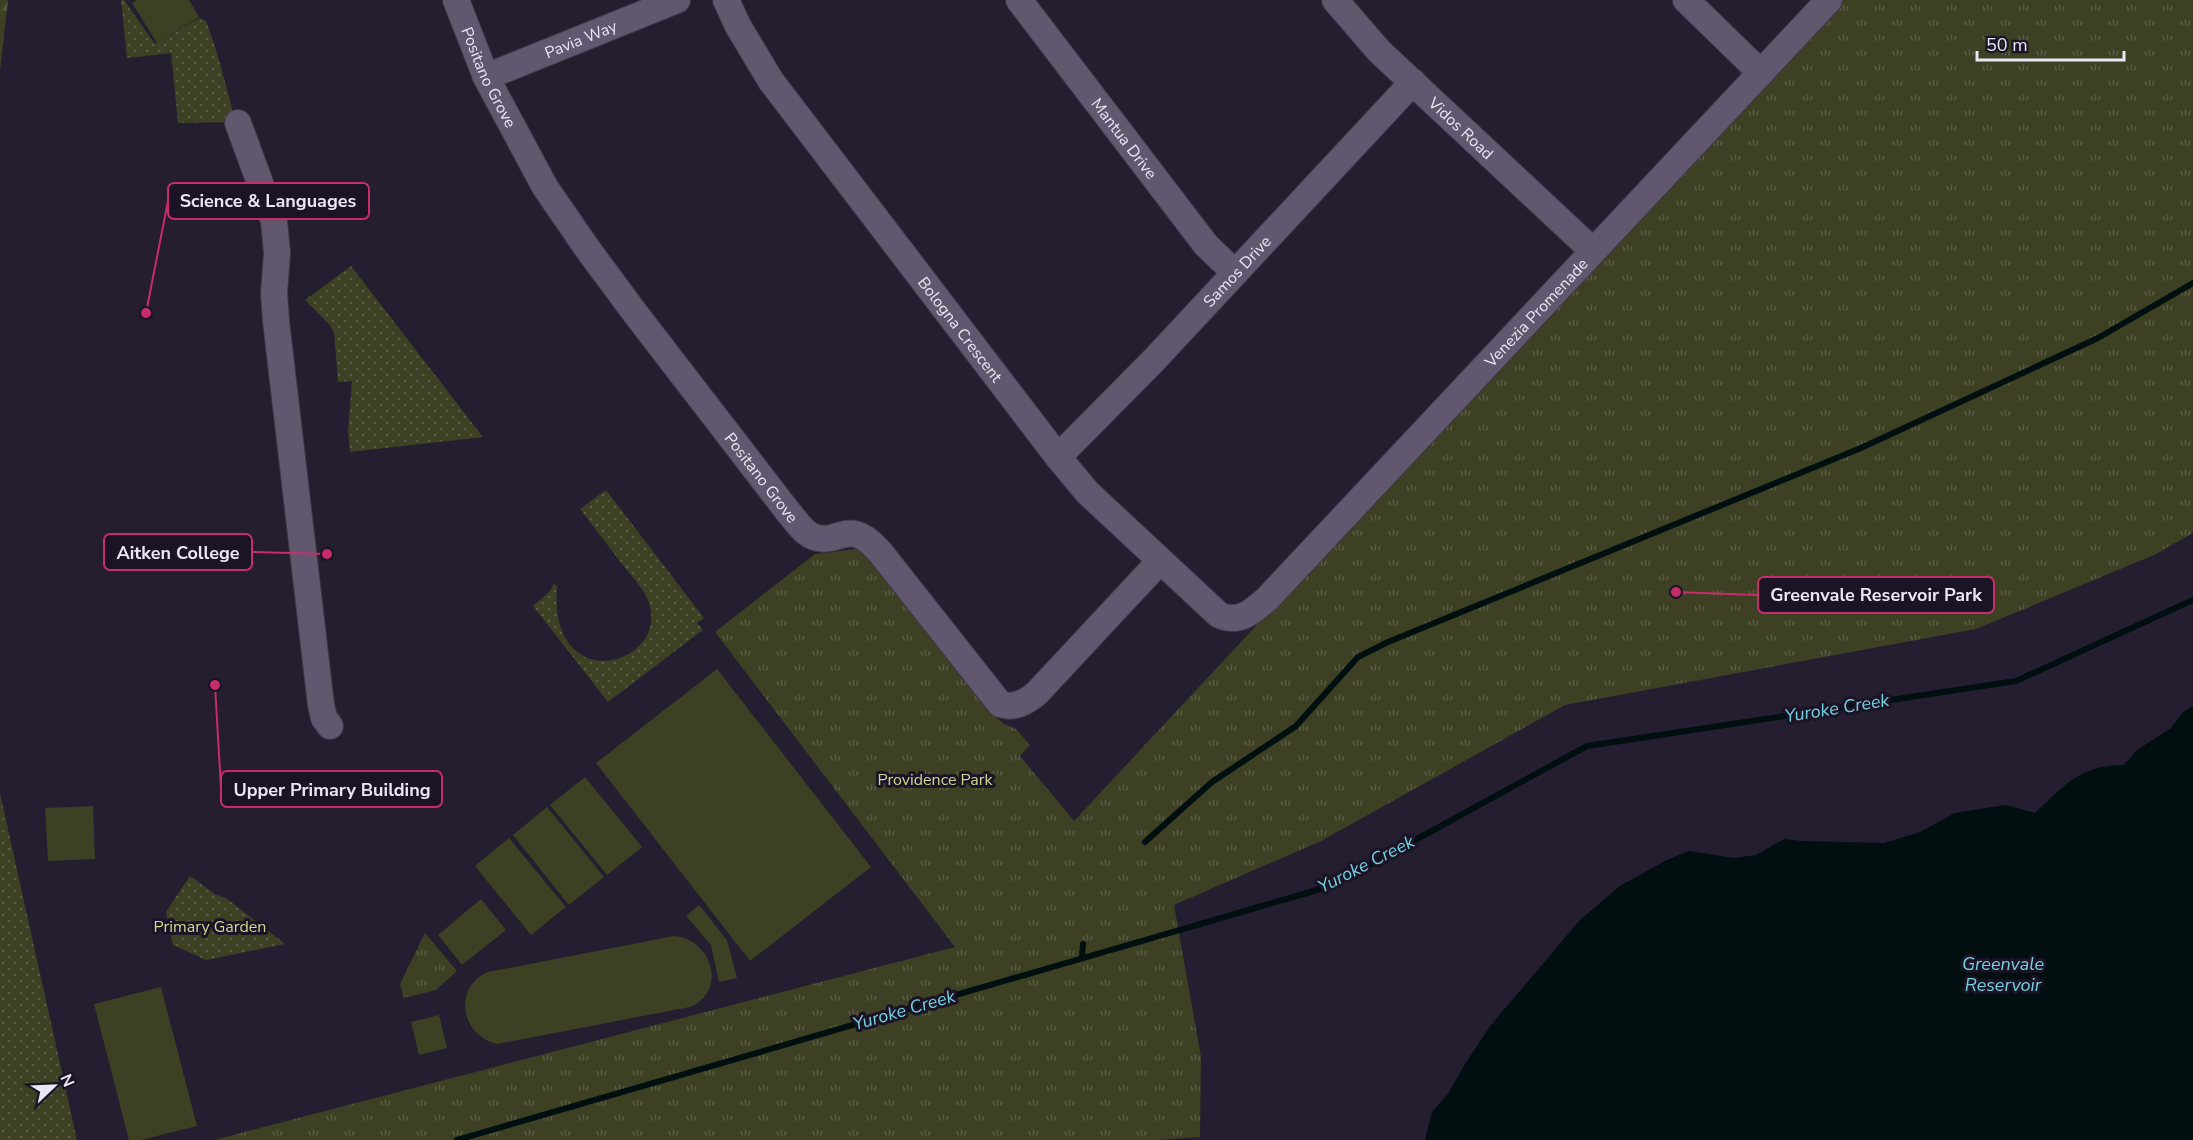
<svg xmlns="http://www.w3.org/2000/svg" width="2193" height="1140" font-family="'Nunito Sans',sans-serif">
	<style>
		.grass { fill: url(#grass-dots) }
		.forest { fill: url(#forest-firs) }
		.park { fill: url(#park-tufts) }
		.pitch { fill: #3d4023 }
		.water { fill: #010f11 }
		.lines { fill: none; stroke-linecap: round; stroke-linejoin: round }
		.stream { stroke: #010f11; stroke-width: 6 }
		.minor-casing { stroke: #3f3848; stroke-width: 28 }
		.minor { stroke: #61586f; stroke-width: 26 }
		.labels { text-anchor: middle; stroke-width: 6; stroke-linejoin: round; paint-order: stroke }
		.street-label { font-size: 16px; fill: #ebe6f4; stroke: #1b1326 }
		.park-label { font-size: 16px; fill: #cfd792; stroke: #1b1326 }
		.water-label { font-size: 18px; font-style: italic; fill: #74d2de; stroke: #1b1326 }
		.leader { fill: none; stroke: #c62d6a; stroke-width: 2 }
		.callout-dot { fill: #c62d6a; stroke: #1b1326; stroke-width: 2 }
		.callout { fill: #1b1326; stroke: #c62d6a; stroke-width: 2 }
		.callout-label { font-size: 18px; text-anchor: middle; font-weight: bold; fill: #ebe6f4 }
	</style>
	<defs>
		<pattern id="grass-dots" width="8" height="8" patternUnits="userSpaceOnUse" patternTransform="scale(1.5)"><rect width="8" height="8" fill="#3d4023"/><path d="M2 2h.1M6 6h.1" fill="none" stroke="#595c44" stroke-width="1.8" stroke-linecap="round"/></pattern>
		<pattern id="forest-firs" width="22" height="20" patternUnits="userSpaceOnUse" patternTransform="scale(1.5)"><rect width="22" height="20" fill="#3d4023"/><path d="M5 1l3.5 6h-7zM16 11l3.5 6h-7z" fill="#595c44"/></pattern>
		<pattern id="park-tufts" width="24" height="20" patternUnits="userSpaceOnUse" patternTransform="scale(1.5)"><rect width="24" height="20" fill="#3d4023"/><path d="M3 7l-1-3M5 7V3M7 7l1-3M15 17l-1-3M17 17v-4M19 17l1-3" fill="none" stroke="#595c44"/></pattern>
	</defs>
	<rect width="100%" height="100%" fill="#251d30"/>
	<!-- grass -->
	<g class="grass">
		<path d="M121,0H124L155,44L199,18L206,21C219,54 226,88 236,122L178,123L171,53L127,58Z"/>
		<polygon points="351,266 483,437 350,452 348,432 352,381 338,382 334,333 329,324 305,300"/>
		<path d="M606,490L704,618L697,623L703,630L608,702L533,606L549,592L554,584L557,586C548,697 665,668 650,606C646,590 632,577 622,564C608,546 594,527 580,509Z"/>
		<polygon points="0,793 77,1140 0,1140"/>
		<polygon points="190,876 216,895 226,898 285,944 206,960 173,945 166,912"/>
	</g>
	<!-- forest -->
	<polygon class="forest" points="0,0 8,0 0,71"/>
	<!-- park -->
	<g class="park">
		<polygon points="1840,0 2193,0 2193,533 2154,555 1976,629 1565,705 1321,841 1174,905 1201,1057 1200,1137 1156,1140 214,1140 955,947 715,632 815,554 856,549 866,554 997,718 1004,724 1016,729 1030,745 1020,756 1074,821"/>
		<polygon points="425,933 457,971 436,990 404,998 400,984"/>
	</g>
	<!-- pitch -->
	<g class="pitch">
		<polygon points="137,0 189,0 199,17 157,43 132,3"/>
		<polygon points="717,669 871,867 750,961 596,763"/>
		<polygon points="585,777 642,847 607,875 550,805"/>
		<polygon points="93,806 95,859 48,861 45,808"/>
		<polygon points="547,807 604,877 569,905 513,835"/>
		<polygon points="509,838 566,907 531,935 475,866"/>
		<polygon points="481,899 506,930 462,965 438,935"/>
		<polygon points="699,905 727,940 737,978 719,982 711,945 686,916"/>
		<path d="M674,936C712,939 728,991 690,1007L497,1044C461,1036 452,987 488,972Z"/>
		<polygon points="161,987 197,1126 141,1140 129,1140 94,1004"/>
		<polygon points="439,1015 447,1048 419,1055 411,1022"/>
	</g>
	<!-- water -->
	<path class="water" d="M2193,706V1140H1425L1432,1112L1448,1094L1465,1064L1491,1025L1580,920L1620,886L1667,860L1689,851L1734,858L1756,855L1784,839L1801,841L1884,843L1920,832L1955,813L1979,809L2006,805L2035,813C2065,785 2080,765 2124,765L2137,750L2171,728L2183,712Z"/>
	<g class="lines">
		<!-- stream -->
		<g class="stream">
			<polyline points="1145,842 1212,782 1296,726 1358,657 1388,642 1861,448 2098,338 2193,283"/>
			<polyline points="1082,958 1083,944"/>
			<polyline points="457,1140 1331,886 1587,746 2016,681 2193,600"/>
		</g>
		<!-- minor casing -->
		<g class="minor-casing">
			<g id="minor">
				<path id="s1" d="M456,0L486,77L545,187L589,251L635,313L789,513C796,521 803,532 812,536C840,548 847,514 880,552L1000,704C1014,709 1026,702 1037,693L1160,561"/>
				<path id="s2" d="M726,0L738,26L771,81L1058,457L1087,492L1219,615C1239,624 1252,612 1267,599L1829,0"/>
				<path id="s3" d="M1019,0L1206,245L1235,273"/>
				<path id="s4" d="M1335,0L1379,51L1593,251"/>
				<polyline points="1686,0 1761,73"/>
				<path id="s5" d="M486,77L677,0"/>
				<polyline points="238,123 274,221 277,253 274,293 276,321 321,705 324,718 330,726"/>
				<path id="s6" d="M1058,457L1154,360L1413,82"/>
			</g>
		</g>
		<!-- minor -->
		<use href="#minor" class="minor"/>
	</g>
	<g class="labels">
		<!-- street labels -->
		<g class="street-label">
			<text dy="6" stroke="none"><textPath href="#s5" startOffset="102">Pavia Way</textPath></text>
			<text dy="6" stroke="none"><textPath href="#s1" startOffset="84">Positano Grove</textPath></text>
			<text dy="6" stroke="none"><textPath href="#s4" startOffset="180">Vidos Road</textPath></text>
			<text dy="6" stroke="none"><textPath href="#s3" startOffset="174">Mantua Drive</textPath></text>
			<text dy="6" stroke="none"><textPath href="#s6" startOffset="258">Samos Drive</textPath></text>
			<text dy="6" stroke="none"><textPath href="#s2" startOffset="1239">Venezia Promenade</textPath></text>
			<text dy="6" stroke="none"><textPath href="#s2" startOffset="405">Bologna Crescent</textPath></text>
			<text dy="6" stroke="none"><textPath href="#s1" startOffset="570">Positano Grove</textPath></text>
		</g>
		<!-- park labels -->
		<g class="park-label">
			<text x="935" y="785">Providence Park</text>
			<text x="210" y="932">Primary Garden</text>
		</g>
		<!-- water labels -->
		<g class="water-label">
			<text transform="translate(1837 708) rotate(-9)" y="6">Yuroke Creek</text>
			<text transform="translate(1366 864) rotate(-27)" y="6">Yuroke Creek</text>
			<text x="2003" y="970">Greenvale<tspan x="2003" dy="21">Reservoir</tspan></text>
			<text transform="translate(904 1010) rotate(-16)" y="6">Yuroke Creek</text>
		</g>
	</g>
	<!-- callouts -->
	<path class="leader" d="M146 313L168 201M327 554L252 552M1676 592L1758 595M215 685L221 789"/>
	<g class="callout-dot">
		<circle cx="146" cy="313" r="6"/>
		<circle cx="327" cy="554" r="6"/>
		<circle cx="1676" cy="592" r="6"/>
		<circle cx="215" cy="685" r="6"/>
	</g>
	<g class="callout">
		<rect x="168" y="183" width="201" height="36" rx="6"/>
		<rect x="104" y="534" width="148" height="36" rx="6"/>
		<rect x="1758" y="577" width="236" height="36" rx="6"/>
		<rect x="221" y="771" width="221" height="36" rx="6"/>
	</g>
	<g class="callout-label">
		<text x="268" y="207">Science &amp; Languages</text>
		<text x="178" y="559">Aitken College</text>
		<text x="1876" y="601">Greenvale Reservoir Park</text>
		<text x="332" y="796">Upper Primary Building</text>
	</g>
	<!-- north arrow -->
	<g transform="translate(54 1086) rotate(67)" stroke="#1b1326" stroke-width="4.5" paint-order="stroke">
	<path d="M0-4.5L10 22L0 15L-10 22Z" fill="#ebe6f4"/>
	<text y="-9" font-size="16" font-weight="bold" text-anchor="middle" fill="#ebe6f4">N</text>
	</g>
	<!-- scale -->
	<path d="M1977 51v9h147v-9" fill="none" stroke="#ebe6f4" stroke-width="3"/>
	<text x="1986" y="51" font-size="18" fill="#ebe6f4" stroke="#1b1326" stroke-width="4.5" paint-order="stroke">50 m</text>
</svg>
